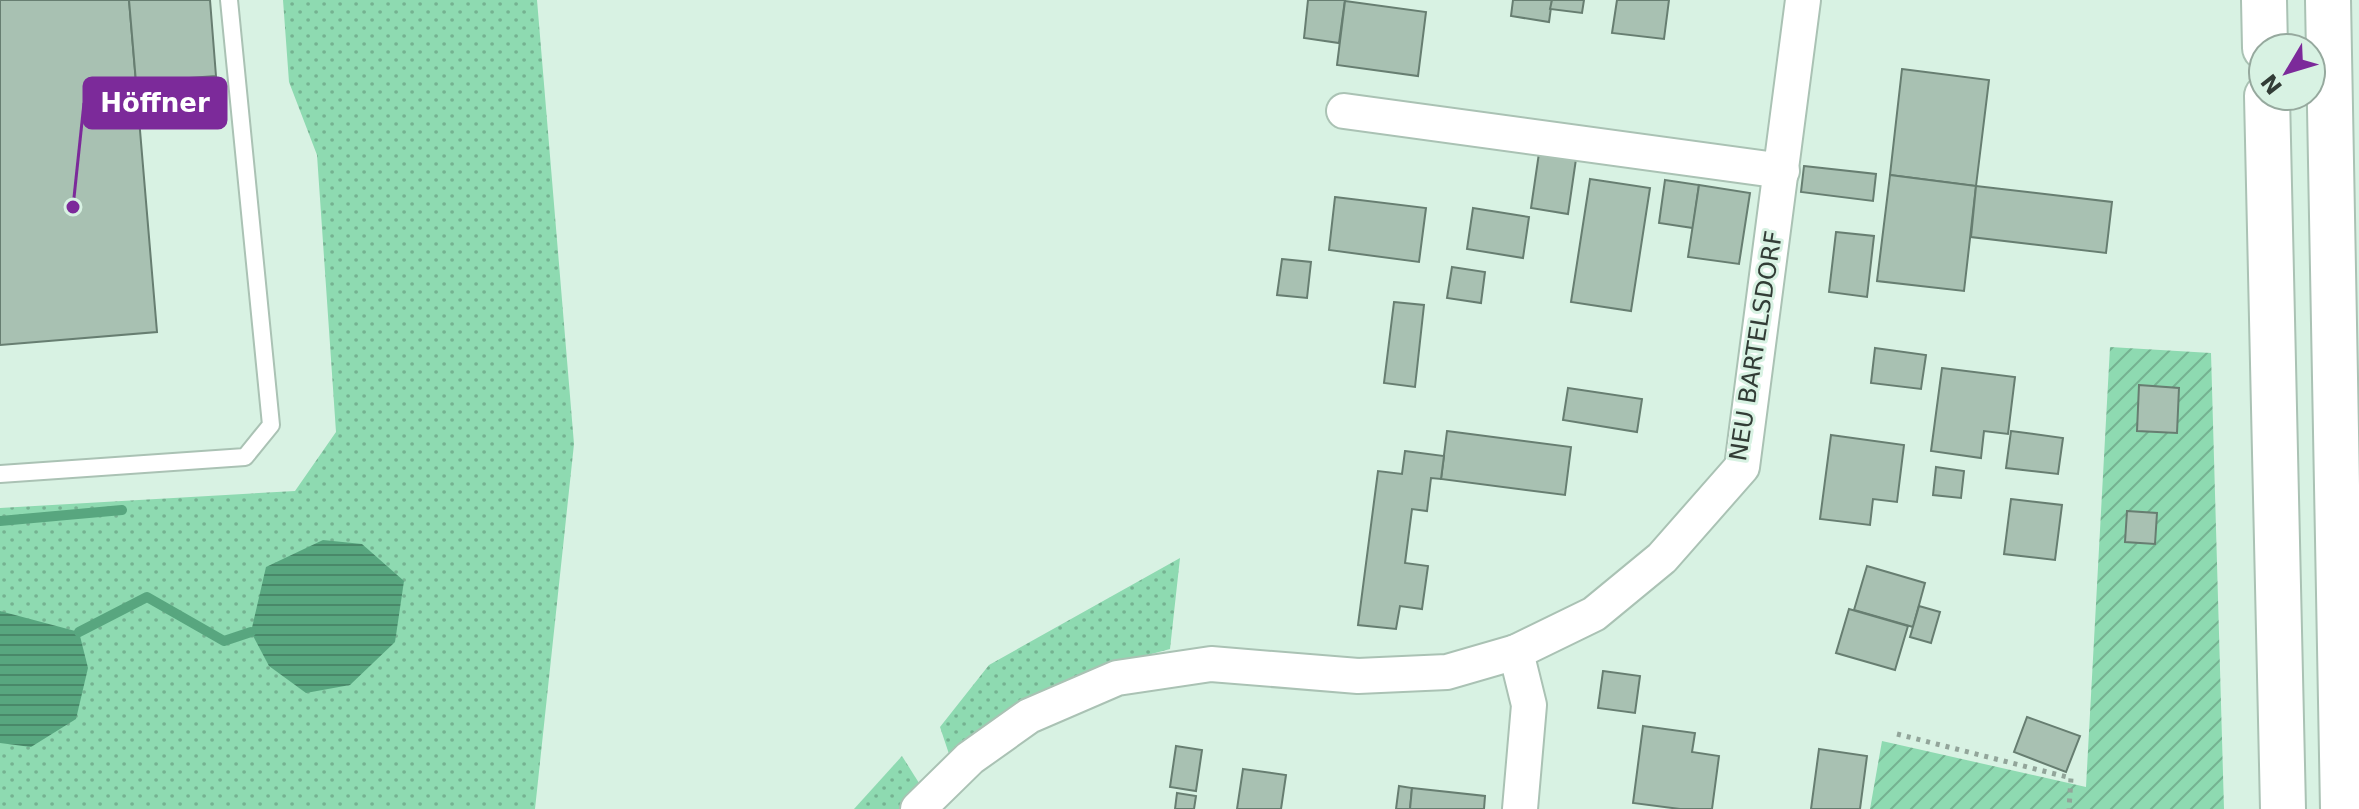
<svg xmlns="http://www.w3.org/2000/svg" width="2359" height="809" font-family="'DejaVu Sans',sans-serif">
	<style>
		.grass { fill: url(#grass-dots) }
		.garden { fill: url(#garden-furrows) }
		.water { fill: url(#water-rules) }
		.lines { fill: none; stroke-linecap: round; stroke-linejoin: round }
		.stream { stroke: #58a67f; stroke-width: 10 }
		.building { fill: #a8c1b2; stroke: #677e71; stroke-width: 2 }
		.lane-casing { stroke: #aac2b4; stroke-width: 20 }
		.street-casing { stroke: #aac2b4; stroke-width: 38 }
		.highway-casing { stroke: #aac2b4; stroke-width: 48 }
		.path { stroke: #92a59a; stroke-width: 5; stroke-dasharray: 4 6; stroke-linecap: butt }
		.lane { stroke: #fff; stroke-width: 16 }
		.street { stroke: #fff; stroke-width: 34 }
		.highway { stroke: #fff; stroke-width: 44 }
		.labels { text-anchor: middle; stroke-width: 6; stroke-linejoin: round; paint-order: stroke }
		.street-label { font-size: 24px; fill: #323c36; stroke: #d8f2e3 }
		.leader { fill: none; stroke: #7c2a9a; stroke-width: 3 }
		.callout-dot { fill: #7c2a9a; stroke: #d8f2e3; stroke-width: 3 }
		.callout { fill: #7c2a9a; stroke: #7c2a9a; stroke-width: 3 }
		.callout-label { font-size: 26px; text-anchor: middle; font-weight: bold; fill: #fff }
	</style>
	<defs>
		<pattern id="grass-dots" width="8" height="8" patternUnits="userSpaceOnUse" patternTransform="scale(2)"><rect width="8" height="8" fill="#8edab1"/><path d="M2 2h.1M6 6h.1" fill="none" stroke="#75b291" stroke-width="1.8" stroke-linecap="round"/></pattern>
		<pattern id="garden-furrows" width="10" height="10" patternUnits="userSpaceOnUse" patternTransform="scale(2)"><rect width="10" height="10" fill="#8edab1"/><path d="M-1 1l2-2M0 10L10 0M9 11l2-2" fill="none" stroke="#75b291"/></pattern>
		<pattern id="water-rules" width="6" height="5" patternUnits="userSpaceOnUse" patternTransform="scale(2)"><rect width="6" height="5" fill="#58a67f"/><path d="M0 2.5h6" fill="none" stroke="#498869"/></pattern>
	</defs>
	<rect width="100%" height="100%" fill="#d8f2e3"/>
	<!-- grass -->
	<g class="grass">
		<polygon points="283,0 537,0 574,444 535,809 0,809 0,508 295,491 336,432 317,155 289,82"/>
		<polygon points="1180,558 1170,649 1114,664 1025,704 949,754 940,727 989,665"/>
		<polygon points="902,756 919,783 899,809 854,809"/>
	</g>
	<!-- garden -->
	<polygon class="garden" points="2110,347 2211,353 2224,809 1870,809 1882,741 2086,787"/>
	<!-- water -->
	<g class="water">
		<polygon points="323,540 362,544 404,581 395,642 350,685 306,693 269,666 251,632 266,567"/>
		<polygon points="0,611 79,632 88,668 76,719 31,747 0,743"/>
	</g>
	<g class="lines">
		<!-- stream -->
		<g class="stream">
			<polyline points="0,521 122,510"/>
			<polyline points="79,632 147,597 224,641 251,632"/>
		</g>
	</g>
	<!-- building -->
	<g class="building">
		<polygon points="0,0 129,0 157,332 0,345"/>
		<polygon points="129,0 210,0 216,76 136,82"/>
		<polygon points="1308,0 1345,0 1339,43 1304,38"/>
		<polygon points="1513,0 1552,0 1549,22 1511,16"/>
		<polygon points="1552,0 1584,0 1582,13 1550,9"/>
		<polygon points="1617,0 1669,0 1664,39 1612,33"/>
		<polygon points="1345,1 1426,12 1418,76 1337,65"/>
		<polygon points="1902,69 1989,80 1976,186 1890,175"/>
		<polygon points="1539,153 1576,159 1568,214 1531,208"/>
		<polygon points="1804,166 1876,174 1873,201 1801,192"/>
		<polygon points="1890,175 1976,186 1964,291 1877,281"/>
		<polygon points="1590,179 1650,188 1631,311 1571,302"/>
		<polygon points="1665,180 1699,185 1693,228 1659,223"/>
		<polygon points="1699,185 1750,193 1739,264 1688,257"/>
		<polygon points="1976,186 2112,202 2106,253 1971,237"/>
		<polygon points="1335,197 1426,208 1419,262 1329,250"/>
		<polygon points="1473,208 1529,217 1523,258 1467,249"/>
		<polygon points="1836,232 1874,236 1867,297 1829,292"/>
		<polygon points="1282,259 1311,262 1307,298 1277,295"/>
		<polygon points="1452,267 1485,272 1481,303 1447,298"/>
		<polygon points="1394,302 1424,305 1415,387 1384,383"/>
		<polygon points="1875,348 1926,355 1921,389 1871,383"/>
		<polygon points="1942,368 2015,377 2008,434 1984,431 1981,458 1931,451"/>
		<polygon points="2139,385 2179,388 2177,433 2137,431"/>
		<polygon points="1568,388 1642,399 1637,432 1563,420"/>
		<polygon points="1447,431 1571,447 1565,495 1441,479"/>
		<polygon points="2011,431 2063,438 2058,474 2006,468"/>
		<polygon points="1831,435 1904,445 1897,502 1873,499 1870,525 1820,519"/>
		<polygon points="1405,451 1444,456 1441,479 1431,478 1427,511 1412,509 1405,563 1428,566 1422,609 1400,606 1396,629 1358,625 1378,471 1402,474"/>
		<polygon points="1936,467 1964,471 1961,498 1933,495"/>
		<polygon points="2011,499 2062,505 2055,560 2004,554"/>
		<polygon points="2127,511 2157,513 2155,544 2125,542"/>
		<polygon points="1867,566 1925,583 1913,627 1854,610"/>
		<polygon points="1919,606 1940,612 1931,643 1910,637"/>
		<polygon points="1849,609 1908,626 1895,670 1836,653"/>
		<polygon points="1603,671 1640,676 1635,713 1598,708"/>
		<polygon points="2027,717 2080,736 2066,772 2014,752"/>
		<polygon points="1643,726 1695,733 1692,752 1719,756 1712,809 1680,809 1633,803"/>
		<polygon points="1176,746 1202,750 1196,791 1170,787"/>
		<polygon points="1819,749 1867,756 1860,809 1811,809"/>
		<polygon points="1243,769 1286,775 1281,809 1237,809"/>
		<polygon points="1399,786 1412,788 1410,809 1396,809"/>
		<polygon points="1412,788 1485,796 1484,809 1410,809"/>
		<polygon points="1177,793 1196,796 1194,809 1175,809"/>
	</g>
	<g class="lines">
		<!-- lane casing -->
		<g class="lane-casing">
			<polyline id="lane" points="0,474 245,457 271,425 229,0"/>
		</g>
		<!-- street casing -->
		<g class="street-casing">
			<g id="street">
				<polyline points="1344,111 1782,171"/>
				<polyline points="1516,652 1529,705 1520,809"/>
				<polyline points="918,809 970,758 1029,716 1117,678 1211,664 1358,676 1447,672 1516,652 1594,614 1662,558 1742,467 1803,0"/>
			</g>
		</g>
		<!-- highway casing -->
		<g class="highway-casing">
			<g id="highway">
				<polyline points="2264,0 2265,48"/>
				<polyline points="2328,0 2343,809"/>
				<polyline points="2267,96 2283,809"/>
			</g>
		</g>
		<!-- path -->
		<polyline class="path" points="1897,734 2071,778 2069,809"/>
		<!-- lane -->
		<use href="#lane" class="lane"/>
		<!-- street -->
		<use href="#street" class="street"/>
		<!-- highway -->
		<use href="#highway" class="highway"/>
	</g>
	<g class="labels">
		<!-- street labels -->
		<g class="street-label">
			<text transform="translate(1756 346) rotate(-81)" y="8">NEU BARTELSDORF</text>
		</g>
	</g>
	<!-- callouts -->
	<path class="leader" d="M73 207L84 103"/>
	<circle class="callout-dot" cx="73" cy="207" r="8"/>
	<rect class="callout" x="84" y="78" width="142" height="50" rx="8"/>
	<g class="callout-label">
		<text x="155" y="112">Höffner</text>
	</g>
	<!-- north arrow -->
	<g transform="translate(2287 72) rotate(232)"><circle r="38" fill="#d8f2e3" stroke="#96a99e" stroke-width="2"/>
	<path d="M0-6L14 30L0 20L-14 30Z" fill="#7c2a9a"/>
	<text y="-12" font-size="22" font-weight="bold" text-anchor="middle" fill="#323c36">N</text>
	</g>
</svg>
